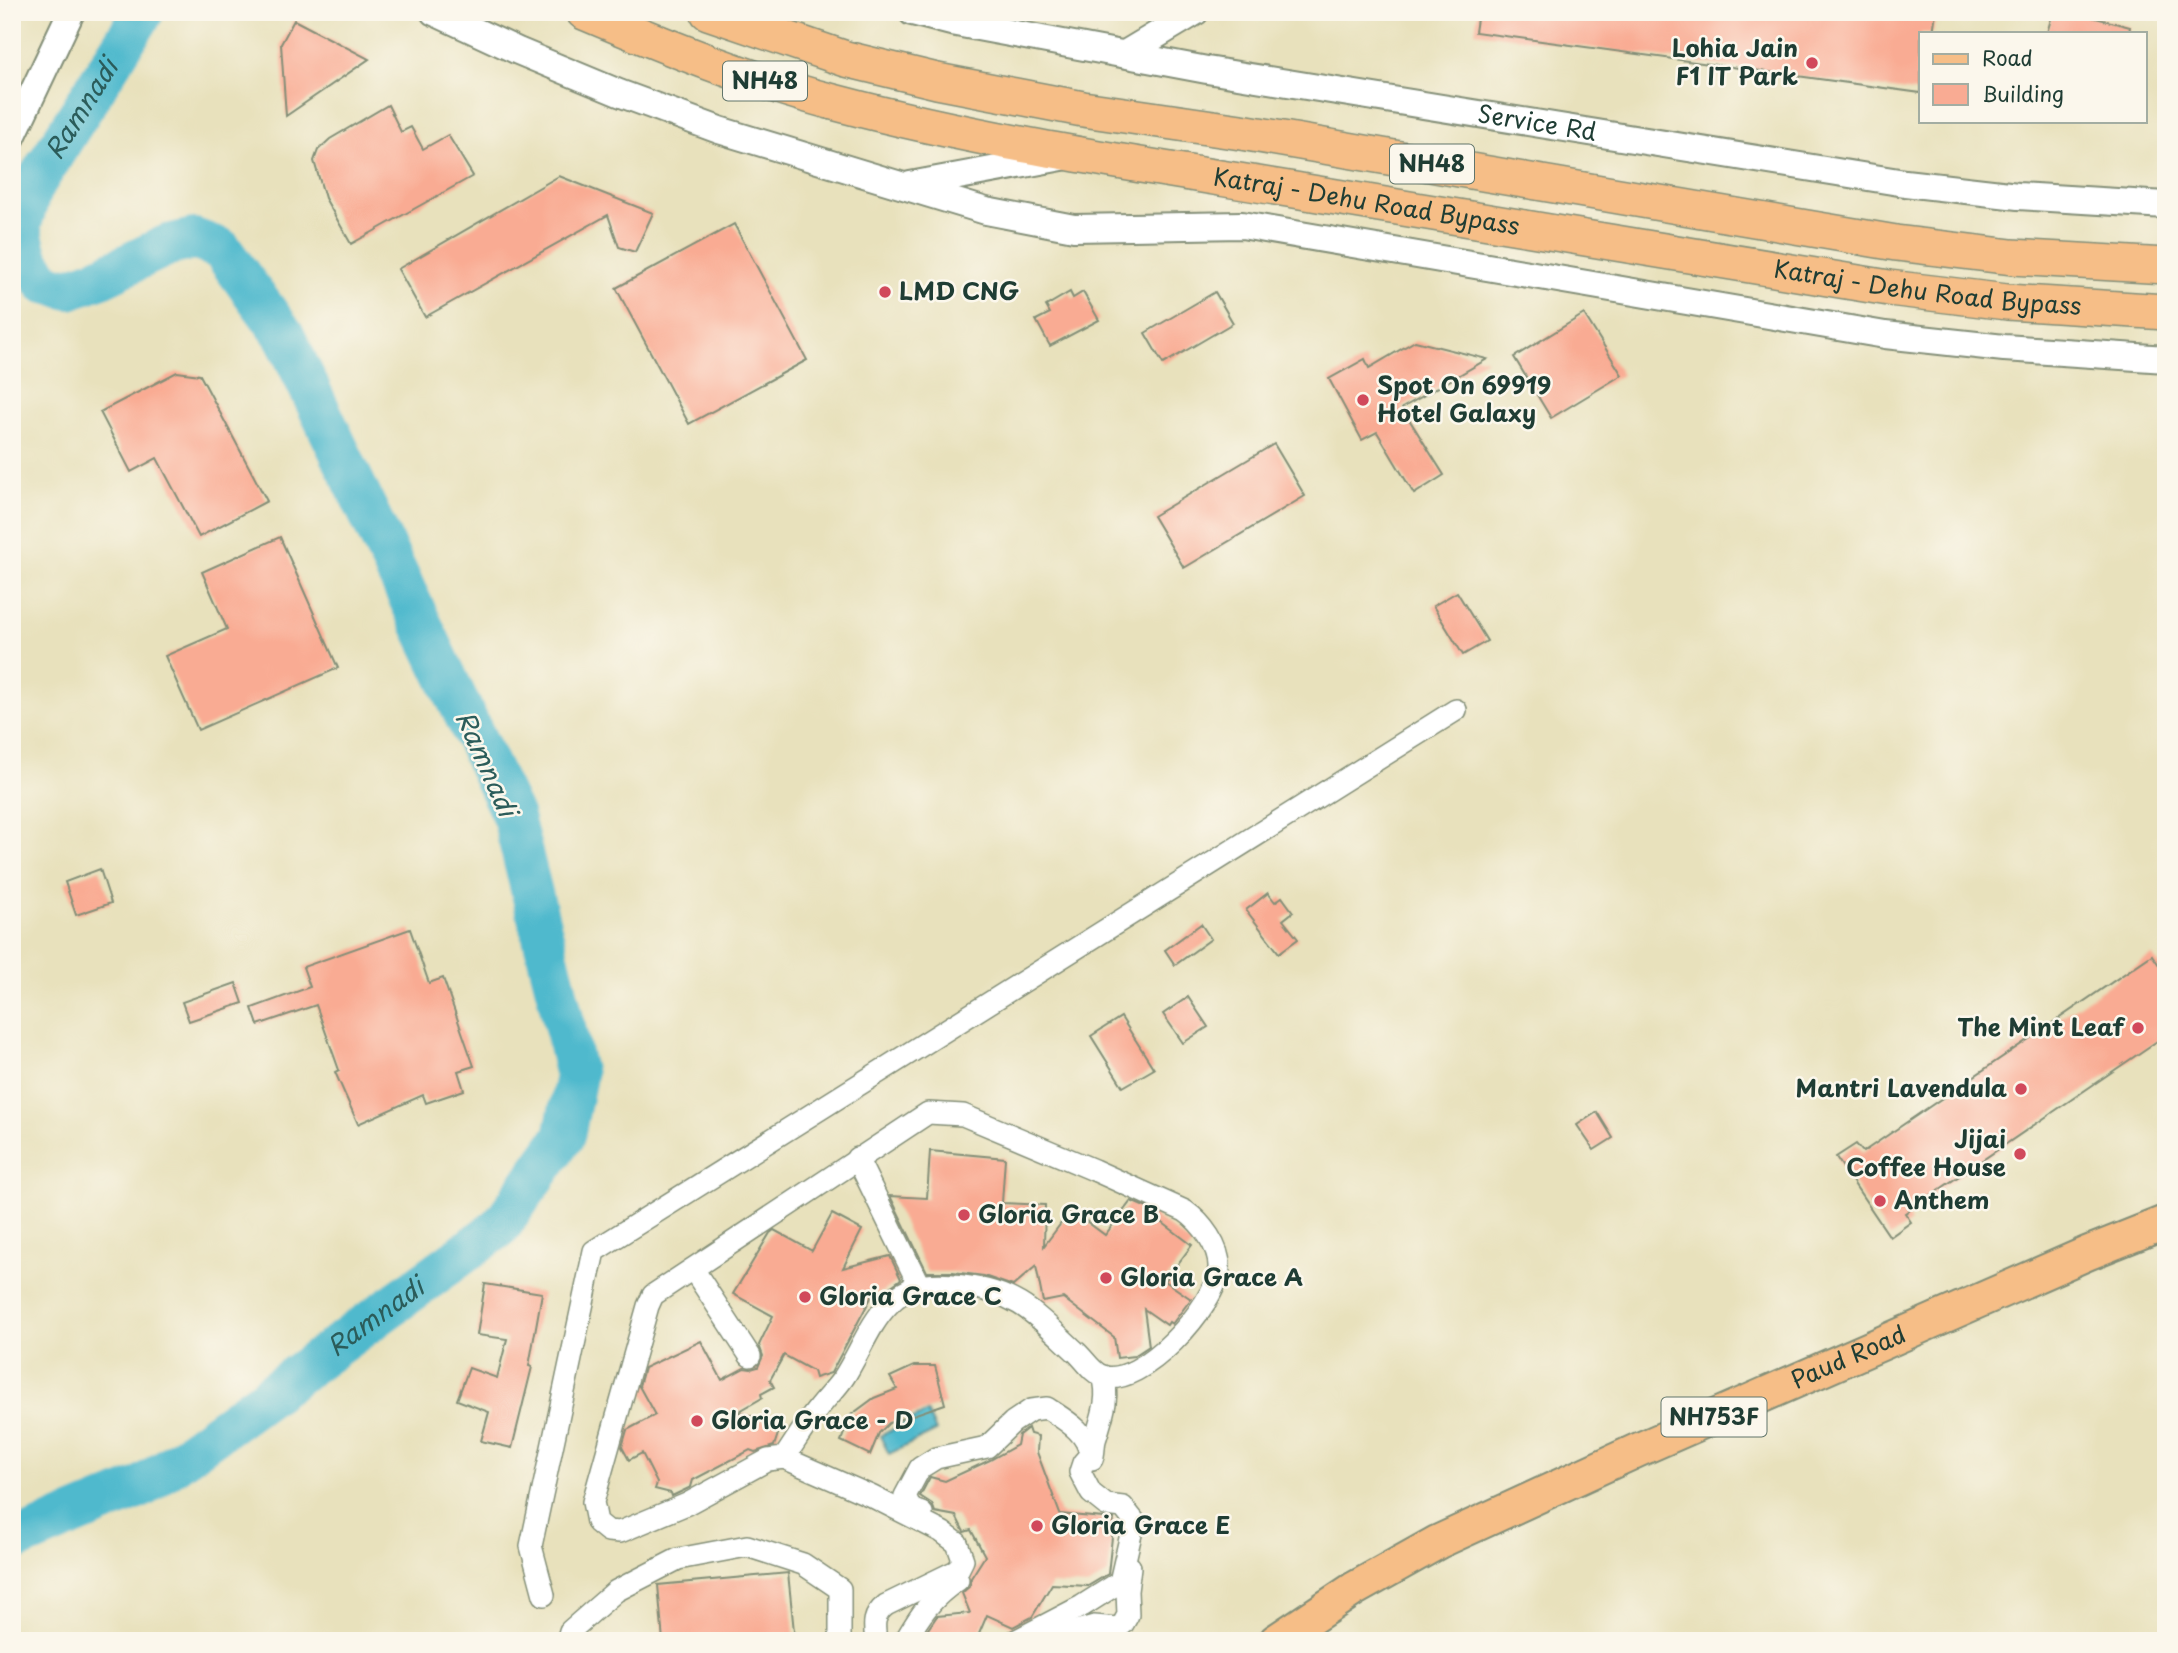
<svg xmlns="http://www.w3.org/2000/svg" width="2178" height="1653" font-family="'Playpen Sans',sans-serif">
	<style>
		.water { fill: #50b9cd; stroke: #387b80; stroke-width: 2 }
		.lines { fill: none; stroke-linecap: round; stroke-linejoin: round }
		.river { stroke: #50b9cd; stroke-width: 42 }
		.building { fill: #f9ab93 }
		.minor-casing { stroke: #848f78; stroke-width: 24 }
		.tertiary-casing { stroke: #848f78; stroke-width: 30 }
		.primary-casing { stroke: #848f78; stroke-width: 37 }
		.trunk-casing { stroke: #848f78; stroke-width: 38 }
		.minor { stroke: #fff; stroke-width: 21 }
		.tertiary { stroke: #fff; stroke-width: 26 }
		.primary { stroke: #f6be87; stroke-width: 33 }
		.trunk { stroke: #f6be87; stroke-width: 35 }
		.poi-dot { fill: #d1495b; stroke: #fbf7ec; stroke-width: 2.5 }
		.labels { text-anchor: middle; stroke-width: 5; stroke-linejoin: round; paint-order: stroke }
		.shield { fill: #fbf7ec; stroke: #61756b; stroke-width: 2 }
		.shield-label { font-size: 23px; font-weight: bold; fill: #1f3d34 }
		.poi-label { font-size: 24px; font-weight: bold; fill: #1f3d34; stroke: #fbf7ec; text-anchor: start }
		.street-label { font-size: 24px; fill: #1f3d34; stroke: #fbf7ec }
		.water-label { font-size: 26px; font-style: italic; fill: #2b5c5a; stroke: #fbf7ec }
	</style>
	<rect width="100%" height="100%" fill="#fbf7ec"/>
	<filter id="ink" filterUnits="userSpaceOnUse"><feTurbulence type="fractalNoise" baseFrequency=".0143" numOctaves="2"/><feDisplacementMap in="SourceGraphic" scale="14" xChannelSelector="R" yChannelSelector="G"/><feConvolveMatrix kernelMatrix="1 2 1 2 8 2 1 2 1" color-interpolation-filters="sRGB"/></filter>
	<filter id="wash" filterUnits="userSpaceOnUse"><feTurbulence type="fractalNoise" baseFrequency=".00686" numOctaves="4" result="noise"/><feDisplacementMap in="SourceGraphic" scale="28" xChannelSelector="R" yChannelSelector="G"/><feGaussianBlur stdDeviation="1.57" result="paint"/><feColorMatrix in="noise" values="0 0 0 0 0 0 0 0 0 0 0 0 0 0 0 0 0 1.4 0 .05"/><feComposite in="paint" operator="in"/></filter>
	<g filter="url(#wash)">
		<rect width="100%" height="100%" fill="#e8e1bc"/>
		<!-- water -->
		<polygon class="water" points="927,1412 936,1431 889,1454 880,1436"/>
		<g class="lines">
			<!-- river -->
			<path class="river" id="s1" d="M12,1542L142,1487L500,1227L564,1136L576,1076L559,1001L513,817L284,335L221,249L194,239L168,245L99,278L69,289L45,283L28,259L20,228L31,190L143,12"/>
		</g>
		<g id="blocks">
			<!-- building -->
			<g class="building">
				<polygon points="1478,12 1936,12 1933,33 1921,33 1921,93 1475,32"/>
				<polygon points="2053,12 2073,12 2130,27 2129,33 2047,33"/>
				<polygon points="294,20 369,59 286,116 281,44"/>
				<polygon points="388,105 401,132 411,127 423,149 448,135 473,176 351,244 325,198 314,161 318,150 330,139"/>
				<polygon points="559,176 653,213 635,252 619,247 608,215 425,317 398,269"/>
				<polygon points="734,224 807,360 689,424 616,288"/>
				<polygon points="1070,292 1073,298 1083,292 1099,320 1050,346 1036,320 1050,313 1046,306"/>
				<polygon points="1215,292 1233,323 1163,364 1145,333"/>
				<polygon points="1584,314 1622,375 1551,418 1514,357"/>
				<polygon points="1415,341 1487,359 1402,408 1444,475 1414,494 1377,432 1362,440 1329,379 1365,359 1369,368"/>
				<polygon points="177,372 200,375 267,501 199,537 157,458 131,472 100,412"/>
				<polygon points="1274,444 1305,496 1184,568 1153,516"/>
				<polygon points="280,537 338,668 198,730 165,656 227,629 202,572"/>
				<polygon points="1457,592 1487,641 1463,655 1433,606"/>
				<polygon points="100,869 111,903 76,915 65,882"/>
				<polygon points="1268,893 1275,902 1282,897 1293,912 1283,920 1298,939 1279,953 1246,910"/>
				<polygon points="1201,924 1211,939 1175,965 1165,950"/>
				<polygon points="410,929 429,983 443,978 474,1066 458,1071 464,1090 426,1103 423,1095 358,1124 335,1072 339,1070 316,1005 258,1025 252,1008 310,987 303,967"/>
				<polygon points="2152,955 2166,975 2166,1035 1905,1213 1911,1222 1890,1237 1836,1157 1856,1144 1863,1152"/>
				<polygon points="236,983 243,1003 189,1021 182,1002"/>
				<polygon points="1188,997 1208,1027 1183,1043 1163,1014"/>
				<polygon points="1121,1017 1154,1069 1123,1087 1091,1036"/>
				<polygon points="1597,1112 1613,1138 1594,1150 1577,1125"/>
				<polygon points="930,1151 1005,1158 1002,1203 1045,1205 1044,1246 1071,1210 1105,1235 1131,1201 1147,1208 1157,1215 1155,1217 1192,1245 1165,1281 1191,1299 1172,1324 1169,1322 1167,1325 1144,1309 1149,1346 1134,1356 1117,1358 1114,1337 1063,1298 1043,1302 1036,1266 1013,1286 984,1276 953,1272 927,1272 890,1196 927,1198"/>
				<polygon points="832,1214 862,1230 843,1268 890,1256 901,1279 883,1292 873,1294 831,1373 815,1378 813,1371 784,1355 770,1380 774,1387 761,1394 762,1398 738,1412 781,1425 774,1446 755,1452 750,1450 693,1480 691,1487 672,1496 671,1493 655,1489 657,1483 642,1453 629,1460 622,1447 627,1430 655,1415 639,1386 644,1368 701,1341 722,1380 744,1368 751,1369 758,1367 763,1356 759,1345 773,1316 733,1294 770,1233 774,1230 812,1251"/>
				<polygon points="485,1284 542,1293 529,1366 532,1367 512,1448 481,1441 489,1412 457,1400 469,1368 497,1378 507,1339 477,1335"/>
				<polygon points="914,1366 935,1366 945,1404 889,1423 879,1433 870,1455 841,1441 851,1415 874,1398 897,1389 890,1377"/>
				<polygon points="1028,1428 1030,1434 1038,1436 1037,1452 1060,1514 1114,1519 1108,1574 1088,1586 1052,1584 1032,1617 1013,1627 987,1615 976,1641 920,1641 937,1616 970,1613 962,1593 970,1586 971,1578 985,1556 971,1530 964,1532 956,1516 935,1512 932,1504 920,1496 930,1477 945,1481 990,1460 1017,1445 1019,1435"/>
				<polygon points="788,1573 795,1641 663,1641 658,1585"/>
			</g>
		</g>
	</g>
	<g filter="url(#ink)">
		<use href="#blocks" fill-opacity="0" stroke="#848f78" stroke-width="2"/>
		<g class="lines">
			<!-- minor casing -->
			<g class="minor-casing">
				<g id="minor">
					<polyline points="857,1158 920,1287"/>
					<polyline points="693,1269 750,1356"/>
					<path d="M784,1458C795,1442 805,1425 817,1410C826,1398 836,1389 844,1377C859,1354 870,1323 889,1304C896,1297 906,1290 916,1287C931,1283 948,1284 963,1286C1018,1292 1037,1316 1075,1351C1084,1358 1091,1372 1102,1376C1140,1390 1217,1304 1219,1268C1220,1247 1202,1223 1185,1211L1094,1170L963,1115L928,1113L653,1295L648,1306L593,1502L597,1522L608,1531L620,1532L687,1504L768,1460L784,1458L871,1496L942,1532L957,1543L963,1560L958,1570L886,1605C872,1616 874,1625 876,1641"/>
					<path d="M1092,1459C1095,1452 1093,1444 1096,1437C1102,1417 1110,1397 1103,1376"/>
					<path d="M922,1513L911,1509L905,1496L920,1468L936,1458L987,1447L1013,1422L1031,1410L1047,1408C1065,1420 1088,1432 1090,1455L1083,1463L1080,1472L1091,1493L1106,1505L1123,1507L1134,1521L1120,1582L1082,1606L1015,1641"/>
					<polyline points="544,1595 531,1546 594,1251 1456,710"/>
					<polyline points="567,1641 570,1631 616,1591 678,1559 747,1546 803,1564 840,1589 840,1641"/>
					<path d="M905,1641C920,1615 932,1597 958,1580"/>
					<polyline points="1022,1641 1046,1640 1094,1626 1117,1628 1123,1624 1128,1615 1127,1591 1130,1567"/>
				</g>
			</g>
			<!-- tertiary casing -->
			<g class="tertiary-casing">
				<g id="tertiary">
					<polyline points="434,12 518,51 619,93 719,130 986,211 1074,228 1242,225 1885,335 2004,348 2166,359"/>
					<path id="s2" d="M912,12L951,22L1207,70L1905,183L2018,196L2166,205"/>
					<polyline points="1125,54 1195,12"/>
					<polyline points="12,137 71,12"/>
					<polyline points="910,185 1062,157"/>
				</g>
			</g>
			<!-- primary casing -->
			<g class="primary-casing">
				<g id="primary">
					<path id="s3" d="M1276,1641L1354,1589L1438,1542L1638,1450L2088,1253L2166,1222"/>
				</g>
			</g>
			<!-- trunk casing -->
			<g class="trunk-casing">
				<g id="trunk">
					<path id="s4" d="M584,12C667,47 751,81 837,103C991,144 1149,166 1306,192C1500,224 1695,256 1889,288L2007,302L2166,312"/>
					<polyline points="708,12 846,59 937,81 1083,109 1241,132 1896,243 2012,257 2166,266"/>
				</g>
			</g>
			<!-- minor -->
			<use href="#minor" class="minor"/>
			<!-- tertiary -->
			<use href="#tertiary" class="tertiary"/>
			<!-- primary -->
			<use href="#primary" class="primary"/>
			<!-- trunk -->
			<use href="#trunk" class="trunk"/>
		</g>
	</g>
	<!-- markers -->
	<g class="poi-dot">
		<circle cx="1812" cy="63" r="7"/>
		<circle cx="885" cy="292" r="7"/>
		<circle cx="1363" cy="400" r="7"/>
		<circle cx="2138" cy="1028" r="7"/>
		<circle cx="2021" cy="1089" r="7"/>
		<circle cx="2020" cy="1154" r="7"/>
		<circle cx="1880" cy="1201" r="7"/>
		<circle cx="964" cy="1215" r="7"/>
		<circle cx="1106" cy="1278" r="7"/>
		<circle cx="805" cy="1297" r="7"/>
		<circle cx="697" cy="1421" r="7"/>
		<circle cx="1037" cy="1526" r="7"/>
	</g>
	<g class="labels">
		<!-- shield labels -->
		<g class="shield">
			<rect x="723" y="61.5" width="84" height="39" rx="5"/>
			<rect x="1390" y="144.5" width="84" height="39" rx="5"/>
			<rect x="1661.5" y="1397.5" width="105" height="39" rx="5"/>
		</g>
		<g class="shield-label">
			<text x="765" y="89">NH48</text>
			<text x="1432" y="172">NH48</text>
			<text x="1714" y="1425">NH753F</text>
		</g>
		<!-- poi labels -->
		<g class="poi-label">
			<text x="1798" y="57" text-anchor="end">Lohia Jain<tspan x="1798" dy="28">F1 IT Park</tspan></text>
			<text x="899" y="300">LMD CNG</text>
			<text x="1377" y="394">Spot On 69919<tspan x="1377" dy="28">Hotel Galaxy</tspan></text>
			<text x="2124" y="1036" text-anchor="end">The Mint Leaf</text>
			<text x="2007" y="1097" text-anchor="end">Mantri Lavendula</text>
			<text x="2006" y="1148" text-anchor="end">Jijai<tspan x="2006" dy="28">Coffee House</tspan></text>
			<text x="1894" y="1209">Anthem</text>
			<text x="978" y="1223">Gloria Grace B</text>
			<text x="1120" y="1286">Gloria Grace A</text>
			<text x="819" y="1305">Gloria Grace C</text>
			<text x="711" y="1429">Gloria Grace - D</text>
			<text x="1051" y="1534">Gloria Grace E</text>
		</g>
		<!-- street labels -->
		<g class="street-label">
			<text dy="8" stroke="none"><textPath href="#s2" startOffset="635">Service Rd</textPath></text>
			<text dy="8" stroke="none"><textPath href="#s4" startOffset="808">Katraj - Dehu Road Bypass</textPath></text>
			<text dy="8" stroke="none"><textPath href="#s4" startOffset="1376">Katraj - Dehu Road Bypass</textPath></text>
			<text dy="8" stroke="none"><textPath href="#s3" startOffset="640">Paud Road</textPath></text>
		</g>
		<!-- water labels -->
		<g class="water-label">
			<text dy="9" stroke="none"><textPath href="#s1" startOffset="2048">Ramnadi</textPath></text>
			<text transform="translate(486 764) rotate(66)" y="9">Ramnadi</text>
			<text dy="9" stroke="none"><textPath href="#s1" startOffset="430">Ramnadi</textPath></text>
		</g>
	</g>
	<!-- margin -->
	<rect width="2178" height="1653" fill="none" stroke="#fbf7ec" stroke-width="42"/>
	<!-- legend -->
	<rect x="1919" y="32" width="228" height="91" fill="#fbf7ec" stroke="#a3ada2" stroke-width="2"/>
	<rect x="1933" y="54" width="35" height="10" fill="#f6be87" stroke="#a3ada2" stroke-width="2"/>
	<text x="1982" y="66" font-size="21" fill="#1f3d34">Road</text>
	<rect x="1933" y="84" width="35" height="21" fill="#f9ab93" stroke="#a3ada2" stroke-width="2"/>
	<text x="1982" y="102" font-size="21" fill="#1f3d34">Building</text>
</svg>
